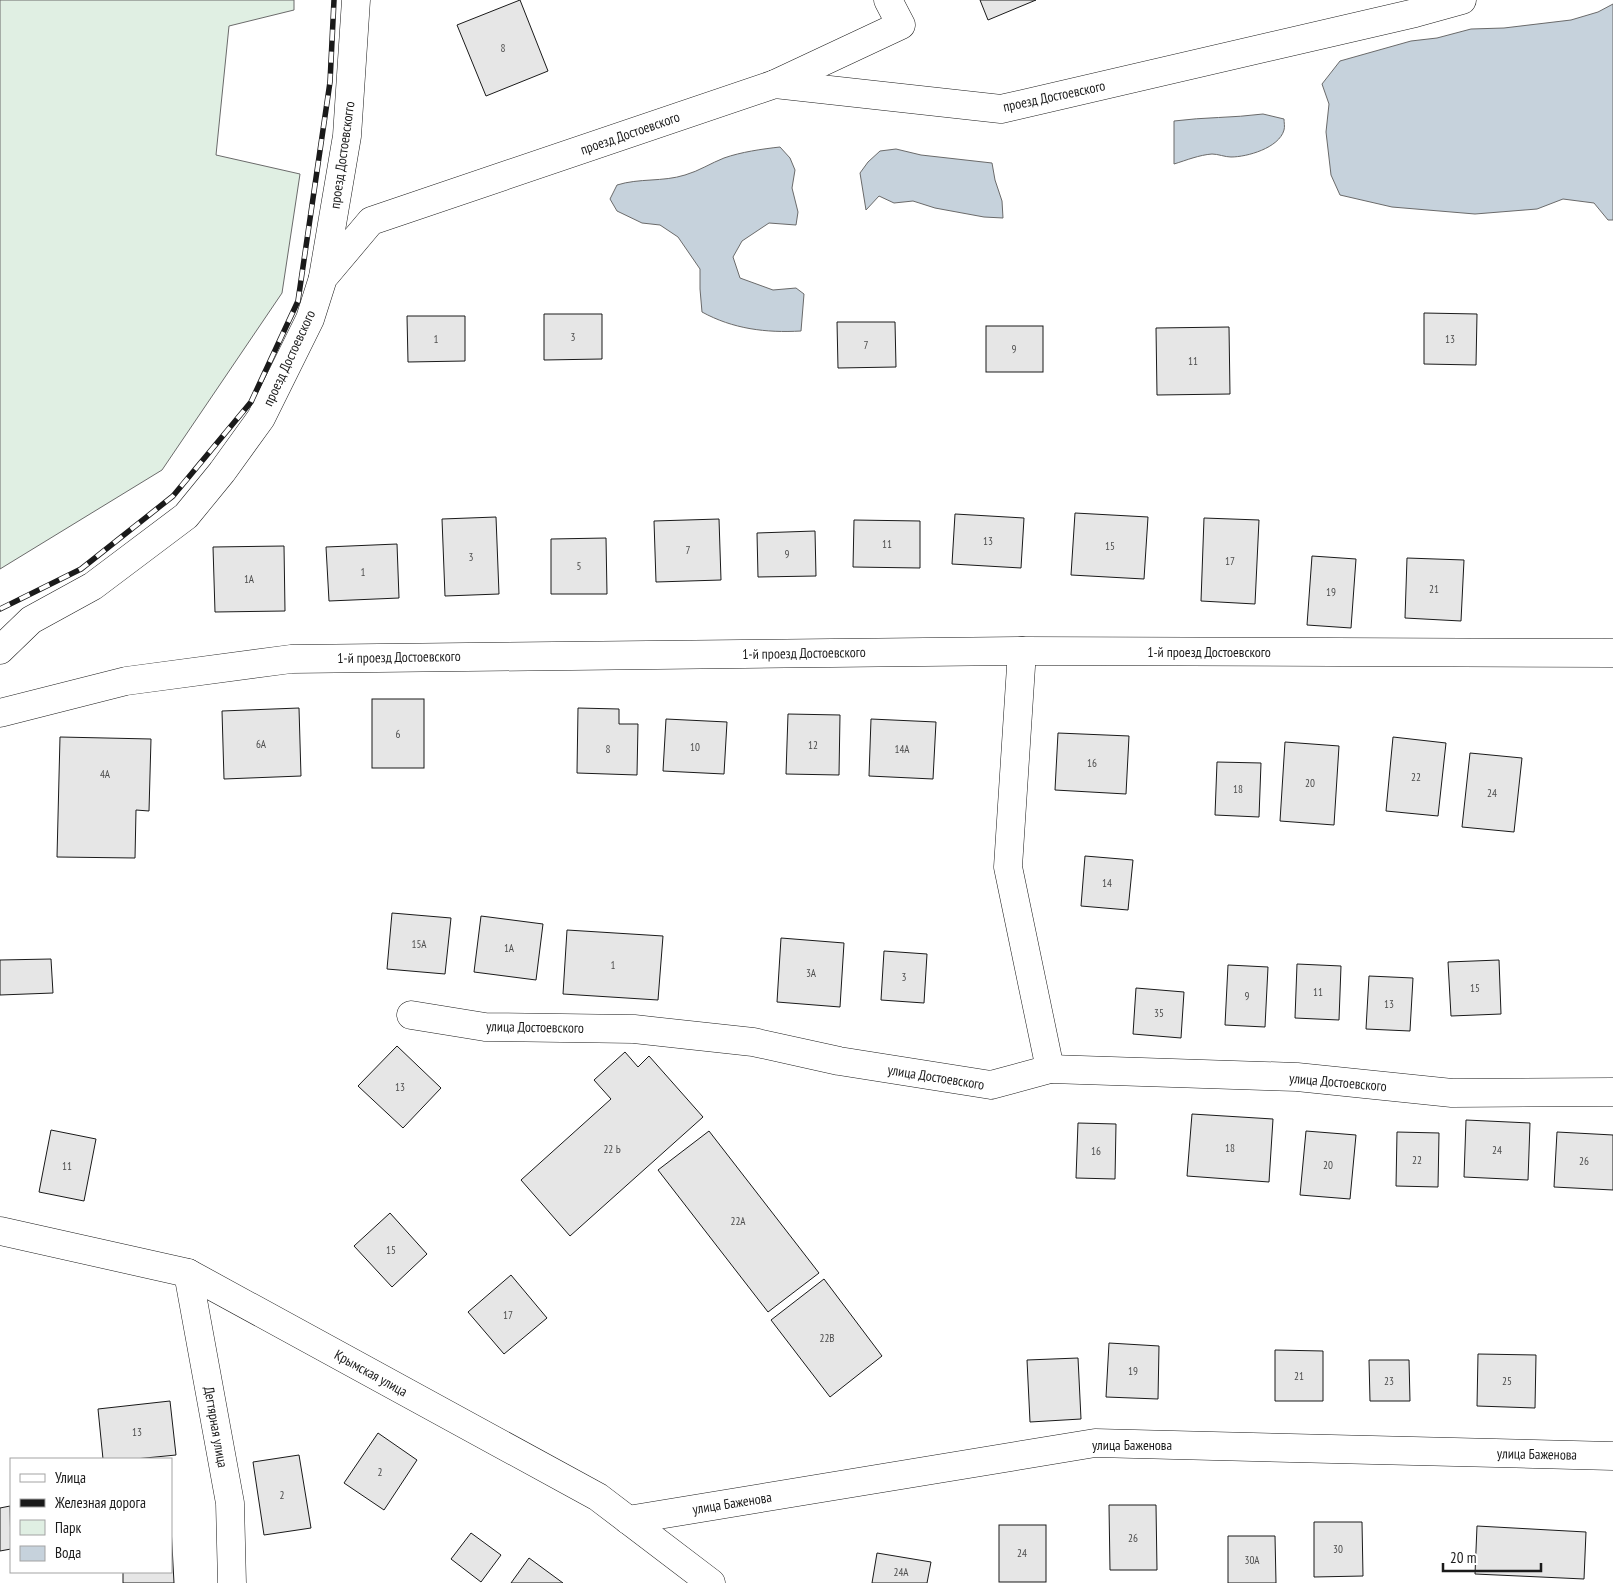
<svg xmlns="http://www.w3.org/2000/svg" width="1613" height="1583" font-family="'PT Sans Narrow',sans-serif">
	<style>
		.green { fill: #e0efe3; stroke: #6a6a6a }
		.water { fill: #c6d2dc; stroke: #6a6a6a }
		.building { fill: #e6e6e6; stroke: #1a1a1a }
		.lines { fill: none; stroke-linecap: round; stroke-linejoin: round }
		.minor-casing { stroke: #1a1a1a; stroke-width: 29 }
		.minor { stroke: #fff; stroke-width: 28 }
		.rail-casing { stroke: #1a1a1a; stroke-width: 5.5 }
		.rail { stroke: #fff; stroke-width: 4; stroke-dasharray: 11; stroke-linecap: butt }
		.labels { text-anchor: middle; stroke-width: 4; stroke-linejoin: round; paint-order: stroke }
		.number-label { font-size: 11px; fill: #4d4d4d }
		.street-label { font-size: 14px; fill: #1a1a1a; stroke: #fff }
	</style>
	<rect width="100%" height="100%" fill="#fff"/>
	<!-- green -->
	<polygon class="green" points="0,0 294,0 294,10 229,26 216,155 300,174 282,293 162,470 0,569"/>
	<!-- water -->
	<g class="water">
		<polygon points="1613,4 1613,220 1608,220 1594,203 1563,199 1537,209 1475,214 1392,207 1340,195 1331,175 1326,132 1329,104 1322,84 1340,61 1411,41 1437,38 1471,29 1504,28 1571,20 1598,12"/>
		<path d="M1263,114L1284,119C1284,122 1285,127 1284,130C1279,148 1247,157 1231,157C1225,157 1218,154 1212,154C1199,155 1187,160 1174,164V121C1204,117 1233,118 1263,114Z"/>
		<path d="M780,147L790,158L795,170L792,188L798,212L796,225L769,223L742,241L733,257L740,278L773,290L796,288L804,294L801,331C766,333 733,329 702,312L700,289V269L678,237L660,225L642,223L617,211L610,199L617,185C639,178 663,182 685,175C699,171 711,163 724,158C741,152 762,149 780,147Z"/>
		<polygon points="896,149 921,155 992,163 995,180 1002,201 1003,218 984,217 935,208 913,201 894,203 879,196 866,210 860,173 868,162 880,151"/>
	</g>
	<!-- building -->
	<g class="building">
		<polygon points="520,0 548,71 486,96 457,25"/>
		<polygon points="980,0 1036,0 988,20"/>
		<polygon points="1424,313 1477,314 1476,365 1424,364"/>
		<polygon points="544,314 602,314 602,359 544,360"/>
		<polygon points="407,316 465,316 465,361 408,362"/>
		<polygon points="837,322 895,322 896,367 838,368"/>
		<rect x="986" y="326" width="57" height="46"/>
		<polygon points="1229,327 1230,394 1157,395 1156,328"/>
		<polygon points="1075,513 1148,517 1144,579 1071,575"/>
		<polygon points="955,514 1024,518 1021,568 952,564"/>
		<polygon points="496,517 499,594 445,596 442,519"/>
		<polygon points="1204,518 1259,520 1255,604 1201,601"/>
		<polygon points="719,519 721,580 656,582 654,521"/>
		<polygon points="854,520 920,521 920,568 853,567"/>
		<polygon points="815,531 816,576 758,577 757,533"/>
		<polygon points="606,538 607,594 551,594 551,539"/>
		<polygon points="397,544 399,598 329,601 326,547"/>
		<polygon points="284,546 285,611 215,612 213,547"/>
		<polygon points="1312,556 1356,559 1351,628 1307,625"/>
		<polygon points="1407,558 1464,560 1461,621 1405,618"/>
		<rect x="372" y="699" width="52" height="69"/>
		<polygon points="299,708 301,776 224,779 222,711"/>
		<polygon points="578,708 619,709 619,724 638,724 637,775 577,773"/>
		<polygon points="788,714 840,715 839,775 786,774"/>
		<polygon points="666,719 727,722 724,774 663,771"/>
		<polygon points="871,719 936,722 933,779 869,776"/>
		<polygon points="1058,733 1129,736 1126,794 1055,790"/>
		<polygon points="60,737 151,739 149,811 136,810 135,858 57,857"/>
		<polygon points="1393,737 1446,743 1438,816 1386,811"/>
		<polygon points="1285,742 1339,746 1334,825 1280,821"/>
		<polygon points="1470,753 1522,758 1514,832 1462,827"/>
		<polygon points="1217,762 1261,763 1259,817 1215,815"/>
		<polygon points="1085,856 1133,860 1128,910 1081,906"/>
		<polygon points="392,913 451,918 445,974 387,969"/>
		<polygon points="481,916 543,924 536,980 474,972"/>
		<polygon points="567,930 663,936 658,1000 563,994"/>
		<polygon points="781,938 844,943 840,1007 777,1002"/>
		<polygon points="884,951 927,954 924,1003 881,1000"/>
		<polygon points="51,959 53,993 0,995 0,960"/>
		<polygon points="1499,960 1501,1014 1451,1016 1448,962"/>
		<polygon points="1297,964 1341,966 1339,1020 1295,1018"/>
		<polygon points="1228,965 1268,967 1265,1027 1225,1025"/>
		<polygon points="1369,976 1413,978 1410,1031 1366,1029"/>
		<polygon points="1136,988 1184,992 1181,1038 1133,1034"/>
		<polygon points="397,1046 441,1088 403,1128 358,1086"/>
		<polygon points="625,1052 638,1067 649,1056 703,1117 570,1236 521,1180 611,1099 594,1080"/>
		<polygon points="1192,1114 1273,1119 1269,1182 1187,1176"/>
		<polygon points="1466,1120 1530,1123 1528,1180 1464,1177"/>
		<polygon points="1078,1123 1116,1124 1115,1179 1076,1178"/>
		<polygon points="51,1130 96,1139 84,1201 39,1192"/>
		<polygon points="709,1131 819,1273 768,1312 658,1170"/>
		<polygon points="1306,1131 1356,1135 1350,1199 1300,1195"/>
		<polygon points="1397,1132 1439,1133 1438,1187 1396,1186"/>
		<polygon points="1557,1132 1613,1135 1613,1190 1554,1187"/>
		<polygon points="390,1213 427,1254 392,1287 354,1246"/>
		<polygon points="511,1275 547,1318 504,1354 468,1312"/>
		<polygon points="824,1279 882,1356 830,1397 771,1320"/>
		<polygon points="1109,1343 1159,1346 1158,1399 1106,1397"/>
		<polygon points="1275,1350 1323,1351 1323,1401 1275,1401"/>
		<polygon points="1478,1354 1536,1355 1535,1408 1477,1406"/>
		<polygon points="1078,1358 1081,1419 1030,1422 1027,1360"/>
		<polygon points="1369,1360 1409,1360 1410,1401 1370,1401"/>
		<polygon points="170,1401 176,1455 135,1459 103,1459 98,1409"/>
		<polygon points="378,1433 417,1460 384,1510 344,1483"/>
		<polygon points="299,1455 311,1528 264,1535 253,1462"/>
		<polygon points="1109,1505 1156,1505 1157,1570 1110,1570"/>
		<polygon points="10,1506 11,1549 0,1551 0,1508"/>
		<polygon points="1314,1522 1362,1522 1363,1576 1314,1577"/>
		<rect x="999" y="1525" width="47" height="57"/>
		<polygon points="1477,1526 1586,1532 1584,1579 1475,1574"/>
		<polygon points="171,1527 174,1583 123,1583 123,1572 171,1572"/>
		<polygon points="471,1533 501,1555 481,1582 451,1559"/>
		<polygon points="1228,1536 1275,1536 1276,1583 1228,1583"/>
		<polygon points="877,1553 931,1562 927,1583 872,1583"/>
		<polygon points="529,1558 563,1583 511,1583"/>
	</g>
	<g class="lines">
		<!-- minor casing -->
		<g class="minor-casing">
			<g id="minor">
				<polyline points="775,84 901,25 888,0"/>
				<polyline points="323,277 347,136 356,0"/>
				<polyline points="0,650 31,620 93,586 186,516 222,472 261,418 310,319 323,278 371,221 775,84 1001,109 1415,13 1462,0"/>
				<polyline points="1022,651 1008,867 1050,1069"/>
				<polyline points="0,713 126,681 291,659 1022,651 1613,653"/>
				<polyline points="411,1015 485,1027 634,1029 753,1042 839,1061 991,1085 1050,1069 1297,1077 1452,1093 1613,1092"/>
				<polyline points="0,1231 188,1273 598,1497 711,1583"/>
				<polyline points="188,1273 230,1503 232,1583"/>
				<polyline points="628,1520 1095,1443 1613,1456"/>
			</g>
		</g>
		<!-- minor -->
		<use href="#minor" class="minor"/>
		<!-- rail casing -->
		<g class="rail-casing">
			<polyline id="rail" points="0,609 81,569 173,496 251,402 298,301 330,82 334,0"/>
		</g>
		<!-- rail -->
		<use href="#rail" class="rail"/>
	</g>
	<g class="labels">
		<!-- number labels -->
		<g class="number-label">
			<text x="503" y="52">8</text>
			<text x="573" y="341">3</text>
			<text x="436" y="343">1</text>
			<text x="1450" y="343">13</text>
			<text x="866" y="349">7</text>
			<text x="1014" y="353">9</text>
			<text x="1193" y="365">11</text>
			<text x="988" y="545">13</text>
			<text x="887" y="548">11</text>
			<text x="1110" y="550">15</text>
			<text x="688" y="554">7</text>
			<text x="787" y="558">9</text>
			<text x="471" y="561">3</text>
			<text x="1230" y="565">17</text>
			<text x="579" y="570">5</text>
			<text x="363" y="576">1</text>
			<text x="249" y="583">1А</text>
			<text x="1434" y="593">21</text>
			<text x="1331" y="596">19</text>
			<text x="398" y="738">6</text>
			<text x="261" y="748">6А</text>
			<text x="813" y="749">12</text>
			<text x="695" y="751">10</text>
			<text x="608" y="753">8</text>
			<text x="902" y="753">14А</text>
			<text x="1092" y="767">16</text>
			<text x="105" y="778">4А</text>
			<text x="1416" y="781">22</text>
			<text x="1310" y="787">20</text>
			<text x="1238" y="793">18</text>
			<text x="1492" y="797">24</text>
			<text x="1107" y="887">14</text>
			<text x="419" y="948">15А</text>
			<text x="509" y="952">1А</text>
			<text x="613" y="969">1</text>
			<text x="811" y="977">3А</text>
			<text x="904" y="981">3</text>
			<text x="1475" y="992">15</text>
			<text x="1318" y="996">11</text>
			<text x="1247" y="1000">9</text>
			<text x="1389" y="1008">13</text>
			<text x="1159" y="1017">35</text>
			<text x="400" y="1091">13</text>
			<text x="1230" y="1152">18</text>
			<text x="612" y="1153">22 Ь</text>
			<text x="1497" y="1154">24</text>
			<text x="1096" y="1155">16</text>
			<text x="1417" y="1164">22</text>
			<text x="1584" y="1165">26</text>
			<text x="1328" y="1169">20</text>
			<text x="67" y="1170">11</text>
			<text x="738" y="1225">22А</text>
			<text x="391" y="1254">15</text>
			<text x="508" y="1319">17</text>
			<text x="827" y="1342">22В</text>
			<text x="1133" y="1375">19</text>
			<text x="1299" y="1380">21</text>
			<text x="1389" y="1385">23</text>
			<text x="1507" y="1385">25</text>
			<text x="137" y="1436">13</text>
			<text x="380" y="1476">2</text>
			<text x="282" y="1499">2</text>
			<text x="1133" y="1542">26</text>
			<text x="1338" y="1553">30</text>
			<text x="1022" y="1557">24</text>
			<text x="1252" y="1564">30А</text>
			<text x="901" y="1576">24А</text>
		</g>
		<!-- street labels -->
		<g class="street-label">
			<text transform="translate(1054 96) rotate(-12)" y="5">проезд Достоевского</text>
			<text transform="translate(630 133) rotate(-19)" y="5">проезд Достоевского</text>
			<text transform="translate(342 155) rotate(-82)" y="5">проезд Достоевскогго</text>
			<text transform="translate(289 358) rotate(-65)" y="5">проезд Достоевского</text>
			<text x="1209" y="657">1-й проезд Достоевского</text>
			<text transform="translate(804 653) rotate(-1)" y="5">1-й проезд Достоевского</text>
			<text transform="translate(399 657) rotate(-1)" y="5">1-й проезд Достоевского</text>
			<text transform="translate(535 1027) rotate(1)" y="5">улица Достоевского</text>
			<text transform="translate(936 1077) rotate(9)" y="5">улица Достоевского</text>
			<text transform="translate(1338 1082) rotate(5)" y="5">улица Достоевского</text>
			<text transform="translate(371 1373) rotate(29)" y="5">Крымская улица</text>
			<text transform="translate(216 1427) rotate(80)" y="5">Дегтярная улица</text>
			<text x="1132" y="1450">улица Баженова</text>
			<text transform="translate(1537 1454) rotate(1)" y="5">улица Баженова</text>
			<text transform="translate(732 1503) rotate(-9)" y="5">улица Баженова</text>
		</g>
	</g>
	<!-- legend -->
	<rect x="10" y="1458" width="162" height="115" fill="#ffffff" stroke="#a3a3a3"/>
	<rect x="20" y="1474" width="25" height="8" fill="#ffffff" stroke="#a3a3a3"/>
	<text x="55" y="1483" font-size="15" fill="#1a1a1a">Улица</text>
	<rect x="20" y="1499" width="25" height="8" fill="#1a1a1a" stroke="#a3a3a3"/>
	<text x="55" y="1508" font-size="15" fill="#1a1a1a">Железная дорога</text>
	<rect x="20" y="1520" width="25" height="15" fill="#e0efe3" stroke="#a3a3a3"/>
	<text x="55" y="1533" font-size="15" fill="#1a1a1a">Парк</text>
	<rect x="20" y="1546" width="25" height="15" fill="#c6d2dc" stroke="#a3a3a3"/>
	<text x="55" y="1558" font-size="15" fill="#1a1a1a">Вода</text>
	<!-- scale -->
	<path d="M1443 1563v8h98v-8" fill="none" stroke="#1a1a1a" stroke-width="2.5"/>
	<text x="1450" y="1563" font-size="15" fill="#1a1a1a" stroke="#ffffff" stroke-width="4" paint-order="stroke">20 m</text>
</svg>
